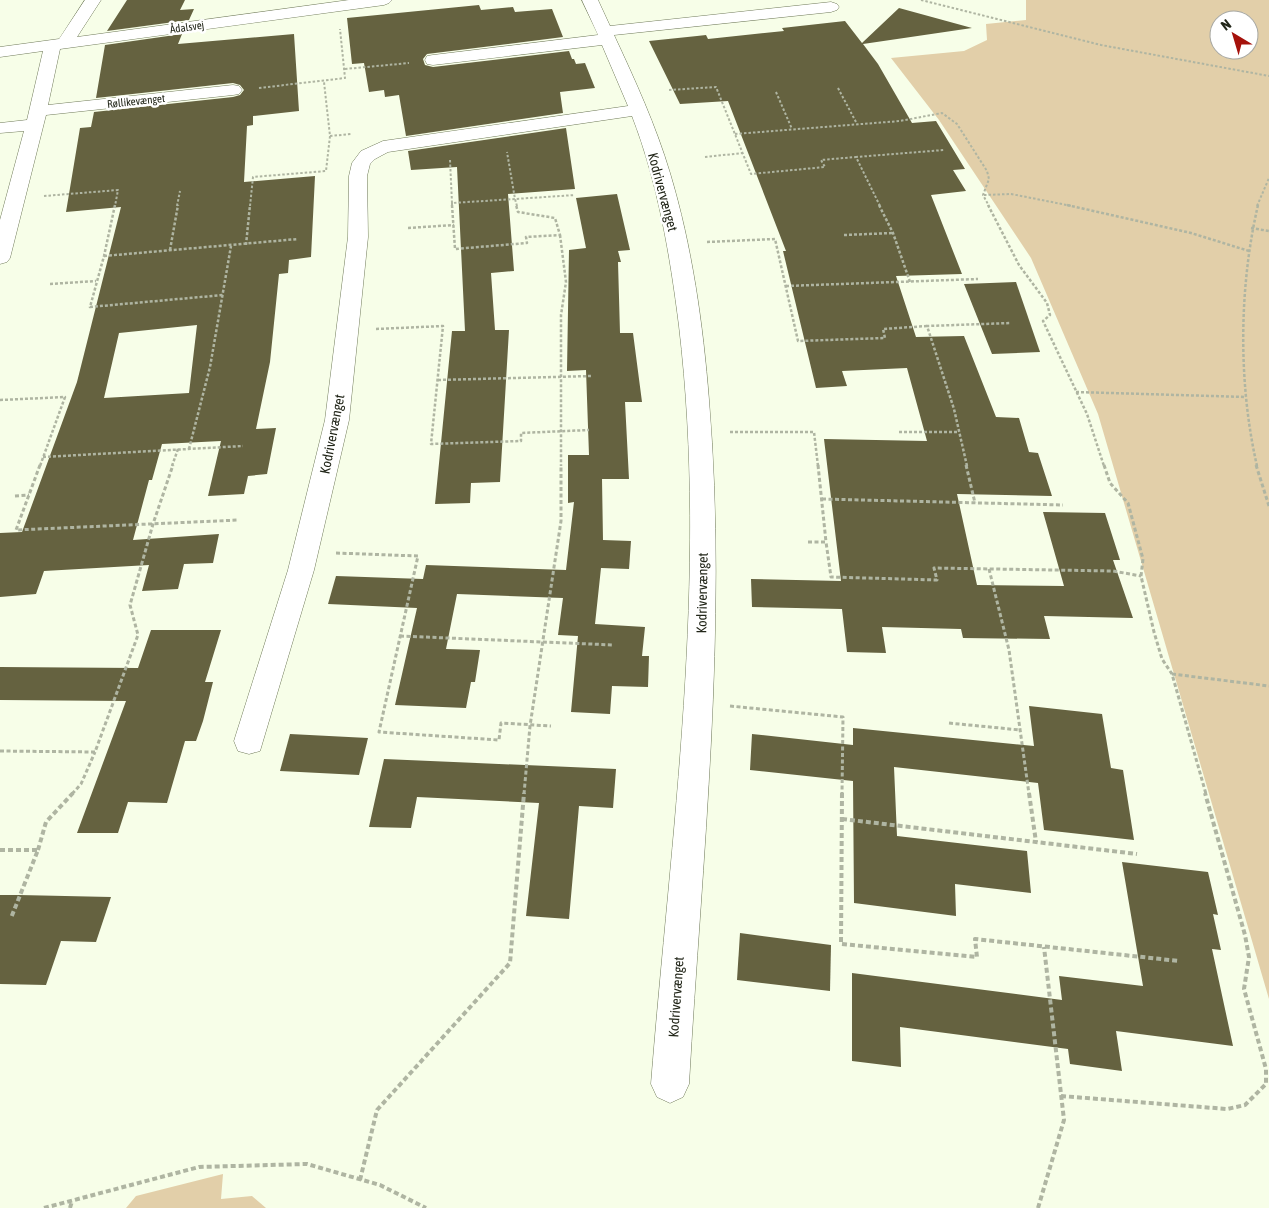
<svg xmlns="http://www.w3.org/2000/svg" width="1269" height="1208" font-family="'Asap Condensed',sans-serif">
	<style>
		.green { fill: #e2cfa9; fill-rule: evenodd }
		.building { fill: #656240; fill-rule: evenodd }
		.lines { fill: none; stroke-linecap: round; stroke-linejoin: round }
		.minor-casing { stroke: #717b5b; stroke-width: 1 }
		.path-far3 { stroke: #afb5a2; stroke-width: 2; stroke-dasharray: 2.5 2; stroke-linecap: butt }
		.path-far2 { stroke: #afb5a2; stroke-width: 2.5; stroke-dasharray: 3 2; stroke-linecap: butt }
		.path-far1 { stroke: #afb5a2; stroke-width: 3; stroke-dasharray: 4 2.5; stroke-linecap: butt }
		.path { stroke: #afb5a2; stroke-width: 4; stroke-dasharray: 5 3; stroke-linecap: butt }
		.minor { fill: #fff; fill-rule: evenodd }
		.labels { text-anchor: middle; stroke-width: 5; stroke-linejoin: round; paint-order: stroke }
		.far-street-label { font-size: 11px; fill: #222619; stroke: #fff }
		.street-label { font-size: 14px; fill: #222619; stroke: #fff }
	</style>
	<rect width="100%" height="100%" fill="#f7fee8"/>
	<!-- green -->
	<g class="green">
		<path d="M1026,0H1269V999L1098,414L1031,258L939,120L891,58L964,51L987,40L986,24L1026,20ZM1219,20H1249V50H1219Z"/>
		<polygon points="223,1174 221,1199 252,1196 266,1208 126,1208 136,1196"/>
	</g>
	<!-- building -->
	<g class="building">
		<polygon points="127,0 185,0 180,10 194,9 189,20 107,31"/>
		<polygon points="479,5 481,10 513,7 515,12 552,9 563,37 427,54 423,59 425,65 433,67 569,51 572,59 574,59 576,64 585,63 595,88 560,92 563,113 406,136 399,95 385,97 384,90 369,92 364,63 352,64 347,18"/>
		<polygon points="899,8 972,28 863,44 878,64 912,123 936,121 965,169 953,170 966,191 931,195 962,274 896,276 916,337 964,336 996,417 1019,418 1029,452 1038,453 1052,496 957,494 977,585 1064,586 1043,512 1105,513 1120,560 1113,560 1133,618 1044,616 1050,639 963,638 961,629 882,627 886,653 847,652 842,609 752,607 751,579 841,581 824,439 927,441 907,368 842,371 847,386 816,388 783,251 786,251 728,101 680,104 649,41 697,36 706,35 708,39 784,31 782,28 845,21 862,43"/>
		<path d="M182,34L178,44L294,34L299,111L253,116V125L247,126L244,182L315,176L311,257L289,260L288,273L279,274L270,362L256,429L276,428L267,474L248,476L244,494L208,496L221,441L162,444L152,480H149L133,540L219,534L213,563L184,564L178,589L142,591L149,565L44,571L36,594L0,597V533L22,532L77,382L121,207L66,212L80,128L91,127L94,112L233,97L240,95L244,90L240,85L233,83L96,98L105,45ZM197,325L189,393L104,398L119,333Z"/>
		<polygon points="566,128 575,189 508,194 514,271 491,273 495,330 509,330 500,482 471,483 470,503 435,504 452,331 465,331 457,167 411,170 408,151"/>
		<polygon points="617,194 630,250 618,251 621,262 618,262 620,333 633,333 642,402 625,402 629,479 602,479 603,540 631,541 629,569 601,568 595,624 645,627 642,656 649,656 648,687 612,686 610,714 571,712 578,636 558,635 563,598 457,594 446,649 480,650 475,682 471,682 466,708 395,705 417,608 328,604 336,576 423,579 426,565 566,570 574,502 568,503 568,455 589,455 586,370 567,371 569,250 586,248 576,198"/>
		<polygon points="1016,282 1040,352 992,354 964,284"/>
		<polygon points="151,630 221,630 205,682 213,682 203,721 196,741 185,741 167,803 128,802 118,833 77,833 126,701 0,700 0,667 138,668"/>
		<polygon points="1029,706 1102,714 1111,768 1123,770 1134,840 1044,830 1038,783 894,767 897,836 1027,851 1031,893 955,884 956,916 854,903 853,781 750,770 752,734 853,745 853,728 1034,746"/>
		<polygon points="290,734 368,738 359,775 280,771"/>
		<polygon points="384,759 616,769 613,808 579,806 569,919 526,916 539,803 417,797 411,828 369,827"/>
		<polygon points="1122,862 1208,872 1218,915 1213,914 1221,950 1212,949 1233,1046 1116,1031 1122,1071 1070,1064 1068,1049 900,1027 901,1067 852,1061 852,973 1062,1000 1059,976 1143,986"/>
		<polygon points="0,895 19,895 111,897 96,942 61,941 46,985 0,984"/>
		<polygon points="740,933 831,945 830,991 737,980"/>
	</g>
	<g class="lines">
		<!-- minor casing -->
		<g class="minor-casing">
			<g id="minor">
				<polygon points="85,0 101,0 77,37 349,0 392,0 389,3 384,5 60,49 48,105 233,85 239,86 242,90 239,94 233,95 46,115 10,258 7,262 0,264 0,220 24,131 0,133 0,123 27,120 43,51 0,57 0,47 59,39"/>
				<path d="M582,0H598L610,26L831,2L837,4L839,7L837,10L831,12L614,35C635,80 656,126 670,173C692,246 703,324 709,400C728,628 702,856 689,1084L683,1097L670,1103L657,1097L651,1084C671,833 709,578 679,326C670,255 658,183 632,116L388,152L375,159L370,164L367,176L368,237L349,420L314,570L260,751L249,754L238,751L234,741L288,570L325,420L348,237L349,176L352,163L361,151L383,141L628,106L602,45L433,65L427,64L425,60L427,56L433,55L598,35Z"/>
			</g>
		</g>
		<!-- path-far3 -->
		<g class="path-far3">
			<polyline points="921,0 1101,45 1269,76"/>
			<polyline points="345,69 409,63"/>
			<polyline points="259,88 345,78 340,29"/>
			<polyline points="838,88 857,124"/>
			<polyline points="669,90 716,87 751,174 825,167 821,160 856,157"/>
			<polyline points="776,92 792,129"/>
			<polyline points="735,134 900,121 942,113 957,124 987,171 989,179 983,195 989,206"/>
			<polyline points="330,136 351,134"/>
			<polyline points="705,157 743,153"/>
			<polyline points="450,160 452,203 515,199 507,152"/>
			<polyline points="984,195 1011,194 1072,206"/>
			<polyline points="44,196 118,190 115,206"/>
			<polyline points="452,203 452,206"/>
			<polyline points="177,206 180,191"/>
			<polyline points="250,206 253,177 326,171 330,136 324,82"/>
			<polyline points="517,206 515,199 575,195"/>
			<polyline points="880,206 856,157 944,150"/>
			<polyline points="1257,206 1269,178"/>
		</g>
		<!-- path-far2 -->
		<g class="path-far2">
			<polyline points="115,205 104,256 90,307 223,295"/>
			<polyline points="452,205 455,249 527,243 526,237 560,235 555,218 518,212 516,205"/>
			<polyline points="879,205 893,233 910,282"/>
			<polyline points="988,205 1019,265 1047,303 1050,315 1043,321 1087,414 1104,466"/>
			<polyline points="1067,205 1191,233 1249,251"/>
			<polyline points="408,228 454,225"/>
			<polyline points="1251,228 1269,231"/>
			<polyline points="560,235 566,282 561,315 561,466"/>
			<polyline points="844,235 893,233"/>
			<polyline points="707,242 775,239 798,341 885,338 883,329 927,326"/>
			<polyline points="246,245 250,205"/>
			<polyline points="170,250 178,205"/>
			<polyline points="104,256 298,239"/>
			<polyline points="50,284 96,281"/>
			<polyline points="786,286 978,279"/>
			<polyline points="376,329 443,326 431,444 521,441 521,433 589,430"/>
			<polyline points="438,380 592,376"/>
			<polyline points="1076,392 1246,397"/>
			<polyline points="0,400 65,397 40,466"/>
			<polyline points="730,432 814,432 818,466"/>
			<polyline points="899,432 959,432"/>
			<polyline points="189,449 210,367 231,246"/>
			<polyline points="43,457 243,446"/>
			<polyline points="172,466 178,449"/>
			<polyline points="967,466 954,409 927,326 1011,323"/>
			<path d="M1257,466C1238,383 1239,287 1258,205"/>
		</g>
		<!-- path-far1 -->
		<g class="path-far1">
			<polyline points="40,465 16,530 239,520"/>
			<polyline points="818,465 826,542"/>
			<polyline points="966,465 975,503"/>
			<polyline points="1104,465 1110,483 1128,503 1143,559 1141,576 1154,632 1162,659 1172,674 1206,794"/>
			<polyline points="1256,465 1269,506"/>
			<polyline points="15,496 29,495"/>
			<polyline points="822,499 1063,505"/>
			<polyline points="808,542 826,542 831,577 937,580 934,568 1113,571 1141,576"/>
			<polyline points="336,553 418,556 379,732 499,740 501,723 551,726"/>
			<polyline points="989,569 1009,650 1029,794"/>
			<polyline points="400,636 614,645"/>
			<polyline points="1172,674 1269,686"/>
			<polyline points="730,706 843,717 842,794"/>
			<polyline points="949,723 1020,730"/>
			<polyline points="0,751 95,752 138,635 130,605 153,524 173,465"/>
			<polyline points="72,794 81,784 95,752"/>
			<polyline points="524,794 530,726 561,521 561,465"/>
		</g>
		<!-- path -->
		<g class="path">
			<polyline points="842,793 841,944 977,957 975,939 1179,961"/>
			<polyline points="1029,793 1036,842"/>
			<polyline points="842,819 1137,854"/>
			<polyline points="0,850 38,850 11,918"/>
			<polyline points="38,850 46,822 73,793"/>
			<polyline points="1061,1096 1227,1109 1245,1105 1266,1084 1266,1069 1244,989 1249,957 1245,935 1205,793"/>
			<polyline points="360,1180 377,1110 510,963 524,793"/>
			<polyline points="44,1208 199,1167 307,1164 380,1185 426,1208"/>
			<polyline points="70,1208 72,1201"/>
			<polyline points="1038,1208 1064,1120 1044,947"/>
		</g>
		<!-- minor -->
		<use href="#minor" class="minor"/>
	</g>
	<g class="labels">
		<!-- far-street labels -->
		<g class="far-street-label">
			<text transform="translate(187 27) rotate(-8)" y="4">Ådalsvej</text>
			<text transform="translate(136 101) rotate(-6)" y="4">Røllikevænget</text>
		</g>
		<!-- street labels -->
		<g class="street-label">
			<text transform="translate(663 192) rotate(75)" y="5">Kodrivervænget</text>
			<text transform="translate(332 434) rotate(-79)" y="5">Kodrivervænget</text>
			<text transform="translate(702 593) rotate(-89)" y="5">Kodrivervænget</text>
			<text transform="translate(676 997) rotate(-86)" y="5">Kodrivervænget</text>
		</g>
	</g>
	<!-- north arrow -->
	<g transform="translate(1234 35) rotate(322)"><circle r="24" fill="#ffffff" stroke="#a7a8a3"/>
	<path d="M0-4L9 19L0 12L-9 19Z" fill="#a5110b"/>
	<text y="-8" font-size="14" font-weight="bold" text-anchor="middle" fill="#222619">N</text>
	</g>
</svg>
